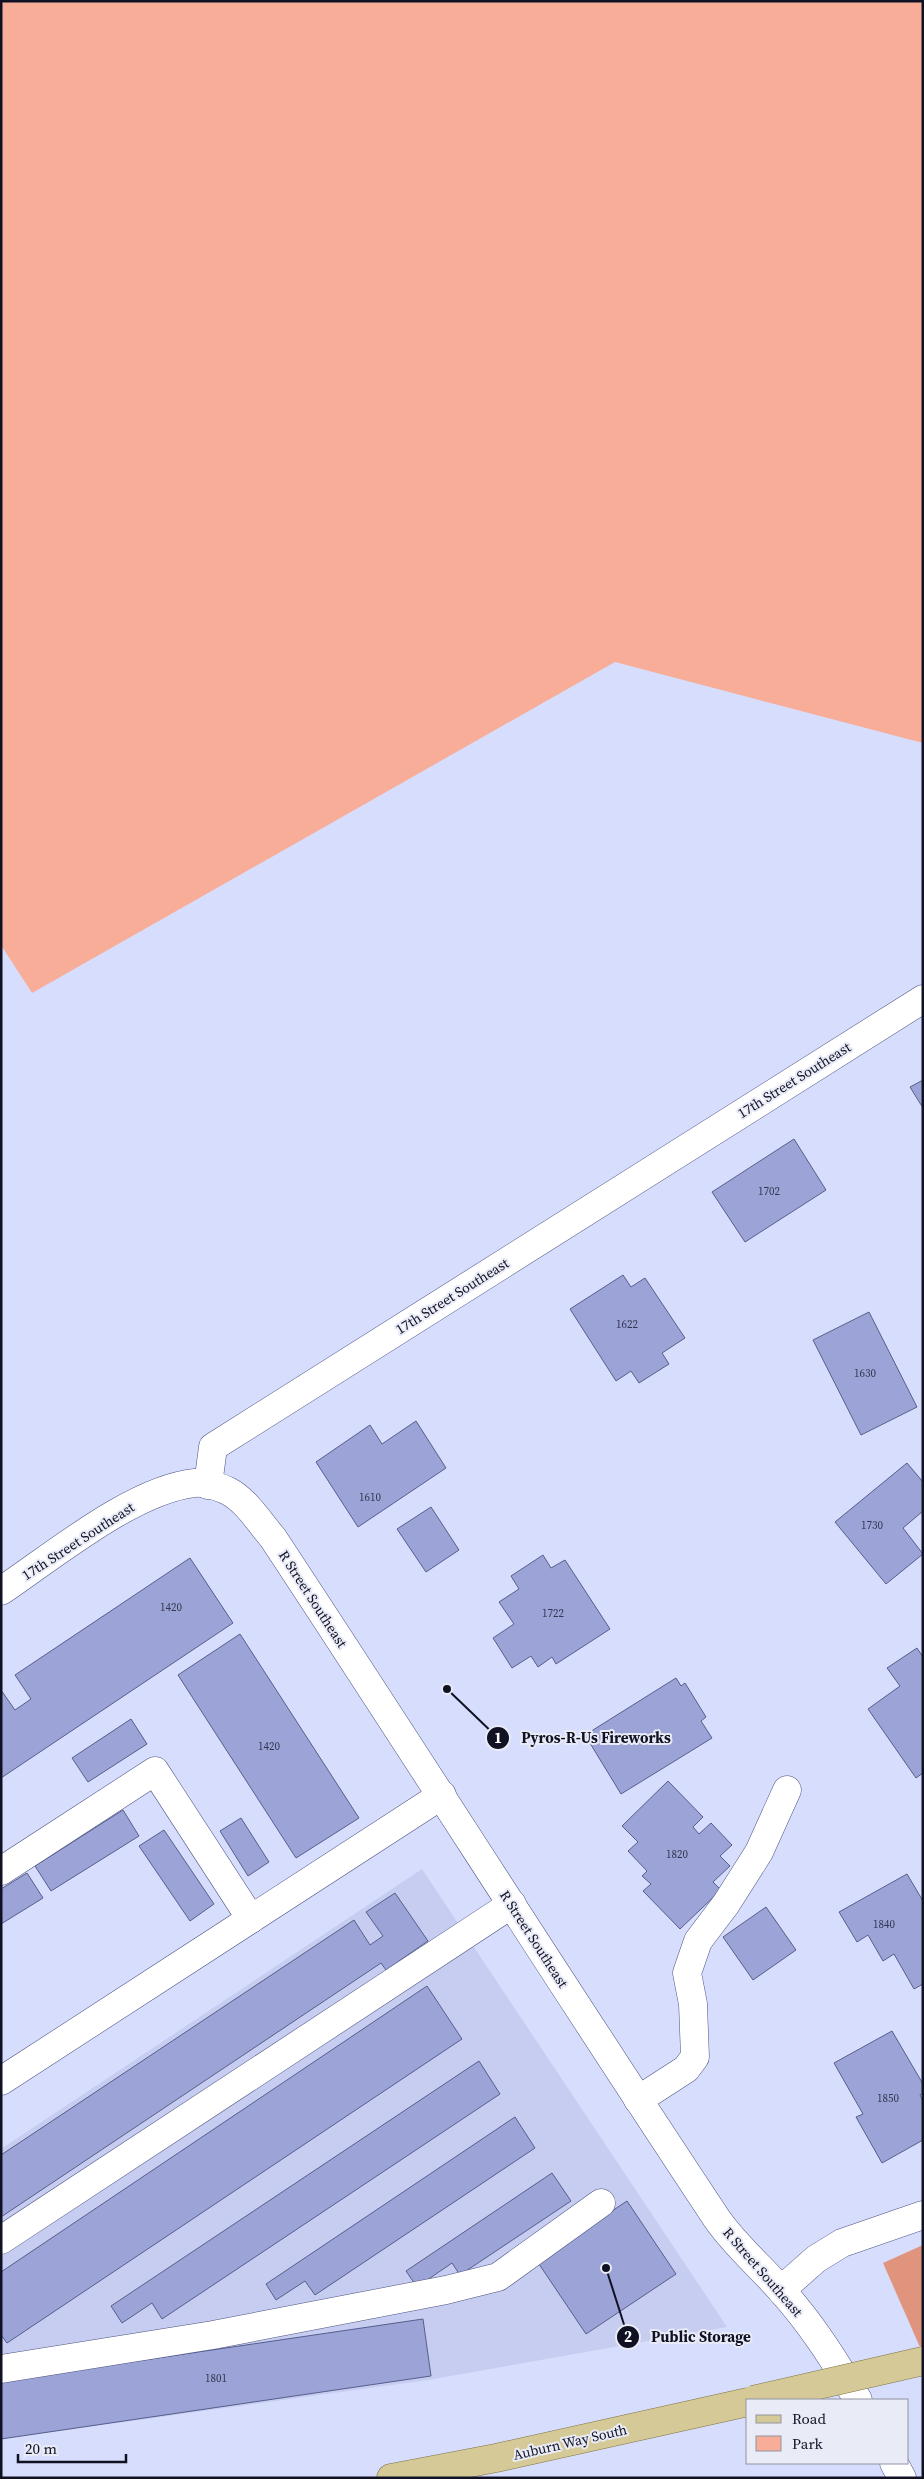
<svg xmlns="http://www.w3.org/2000/svg" width="924" height="2479" font-family="'Source Serif 4',serif">
	<style>
		.built { fill: #c6cdf0 }
		.green { fill: #f7ad98 }
		.forest { fill: #e0947d }
		.building { fill: #9ca4d7; stroke: #575e8b }
		.lines { fill: none; stroke-linecap: round; stroke-linejoin: round }
		.minor-casing { stroke: #4d5380; stroke-width: 29 }
		.major-casing { stroke: #7e7241; stroke-width: 29 }
		.minor { stroke: #fff; stroke-width: 28 }
		.major { stroke: #d5ca97; stroke-width: 28 }
		.major-bridge-casing { stroke: #7e7241; stroke-width: 29; stroke-linecap: butt }
		.major-bridge { stroke: #d5ca97; stroke-width: 28 }
		.labels { text-anchor: middle; stroke-width: 4; stroke-linejoin: round; paint-order: stroke }
		.number-label { font-size: 11px; fill: #333651 }
		.street-label { font-size: 14px; fill: #101224; stroke: #e9ebf6 }
		.leader { fill: none; stroke: #101224; stroke-width: 2 }
		.callout-dot { fill: #101224; stroke: #e9ebf6; stroke-width: 2 }
		.mark-label { font-size: 15px; text-anchor: middle; font-weight: bold; fill: #fff }
		.callout-label { font-size: 15px; text-anchor: middle; font-weight: bold; fill: #101224; stroke: #e9ebf6; stroke-width: 4; stroke-linejoin: round; paint-order: stroke }
	</style>
	<rect width="100%" height="100%" fill="#d7ddfd"/>
	<!-- built -->
	<polygon class="built" points="422,1869 727,2327 428,2380 1,2439 1,2149"/>
	<!-- green -->
	<polygon class="green" points="1,1 923,1 923,743 615,662 32,993 1,945"/>
	<!-- forest -->
	<polygon class="forest" points="923,2245 923,2354 883,2263"/>
	<!-- building -->
	<g class="building">
		<polygon points="923,1080 923,1108 910,1087"/>
		<polygon points="794,1139 826,1190 745,1242 712,1192"/>
		<polygon points="623,1275 631,1287 645,1278 685,1338 662,1353 669,1364 639,1383 631,1371 616,1381 570,1309"/>
		<polygon points="869,1312 917,1407 861,1435 813,1340"/>
		<polygon points="416,1421 446,1468 358,1527 316,1462 370,1425 382,1444"/>
		<polygon points="907,1463 923,1482 923,1511 903,1528 923,1554 886,1584 835,1522"/>
		<polygon points="431,1507 459,1550 426,1572 397,1529"/>
		<polygon points="543,1555 551,1568 565,1560 610,1629 556,1664 552,1657 538,1667 531,1656 512,1668 493,1638 514,1624 499,1602 519,1589 511,1576"/>
		<polygon points="190,1558 233,1623 1,1778 1,1690 15,1710 31,1699 15,1675"/>
		<polygon points="240,1634 359,1818 296,1858 178,1675"/>
		<polygon points="917,1648 923,1657 923,1773 916,1778 868,1709 900,1686 887,1668"/>
		<polygon points="676,1678 681,1686 685,1683 706,1717 701,1721 712,1738 621,1794 585,1735"/>
		<polygon points="131,1719 147,1744 88,1782 72,1758"/>
		<polygon points="668,1781 703,1817 693,1827 699,1834 711,1823 732,1845 720,1856 730,1866 713,1882 721,1890 680,1929 643,1891 651,1884 642,1876 647,1871 628,1851 638,1842 622,1826"/>
		<polygon points="123,1810 139,1836 51,1891 35,1866"/>
		<polygon points="241,1818 269,1862 248,1876 220,1831"/>
		<polygon points="164,1830 214,1904 190,1921 139,1846"/>
		<polygon points="27,1873 43,1898 1,1924 1,1889"/>
		<polygon points="907,1874 923,1901 923,1984 914,1989 894,1954 883,1961 868,1935 857,1942 839,1912"/>
		<polygon points="395,1893 428,1941 386,1970 381,1963 1,2217 1,2155 354,1920 370,1945 383,1936 366,1912"/>
		<polygon points="766,1907 796,1950 753,1980 723,1937"/>
		<polygon points="427,1986 462,2039 7,2343 1,2335 1,2272"/>
		<polygon points="892,2031 923,2084 923,2093 920,2095 923,2101 923,2140 882,2163 856,2117 863,2114 834,2063"/>
		<polygon points="479,2061 500,2094 162,2319 152,2303 122,2323 111,2306"/>
		<polygon points="515,2117 535,2148 315,2295 305,2281 276,2300 266,2284"/>
		<polygon points="552,2173 571,2201 460,2275 452,2263 417,2287 406,2271"/>
		<polygon points="627,2201 676,2274 586,2334 537,2261"/>
		<polygon points="423,2319 431,2376 1,2439 1,2381"/>
	</g>
	<g class="lines">
		<!-- minor casing -->
		<g class="minor-casing">
			<g id="minor">
				<polyline points="208,1485 213,1447 923,999"/>
				<path d="M1,1591C53,1556 134,1489 195,1483C205,1482 220,1487 228,1491C246,1500 260,1523 273,1538C422,1764 567,1993 717,2219C735,2245 759,2265 780,2289C811,2323 835,2361 858,2400"/>
				<polyline points="1,1871 155,1771 251,1919"/>
				<polyline points="1,2081 442,1795"/>
				<polyline points="638,2100 686,2069 695,2057 693,2004 687,1973 698,1941 726,1904 759,1852 787,1790"/>
				<polyline points="1,2240 512,1904"/>
				<polyline points="781,2290 816,2259 842,2243 923,2215"/>
				<polyline points="1,2369 213,2335 446,2290 498,2277 601,2203"/>
				<polyline points="894,2463 902,2478"/>
			</g>
		</g>
		<!-- major casing -->
		<g class="major-casing">
			<polyline id="major" points="391,2478 496,2458 748,2402"/>
		</g>
		<!-- minor -->
		<use href="#minor" class="minor"/>
		<!-- major -->
		<use href="#major" class="major"/>
		<!-- major-bridge casing -->
		<g class="major-bridge-casing">
			<polyline id="major-bridge" points="753,2400 923,2361"/>
		</g>
		<!-- major-bridge -->
		<use href="#major-bridge" class="major-bridge"/>
	</g>
	<g class="labels">
		<!-- number labels -->
		<g class="number-label">
			<text x="769" y="1195">1702</text>
			<text x="627" y="1328">1622</text>
			<text x="865" y="1377">1630</text>
			<text x="370" y="1501">1610</text>
			<text x="872" y="1529">1730</text>
			<text x="171" y="1611">1420</text>
			<text x="553" y="1617">1722</text>
			<text x="269" y="1750">1420</text>
			<text x="677" y="1858">1820</text>
			<text x="884" y="1928">1840</text>
			<text x="888" y="2102">1850</text>
			<text x="216" y="2382">1801</text>
		</g>
		<!-- street labels -->
		<g class="street-label">
			<text transform="translate(794 1080) rotate(-32)" y="5">17th Street Southeast</text>
			<text transform="translate(452 1296) rotate(-32)" y="5">17th Street Southeast</text>
			<text transform="translate(78 1541) rotate(-33)" y="5">17th Street Southeast</text>
			<text transform="translate(313 1599) rotate(57)" y="5">R Street Southeast</text>
			<text transform="translate(534 1939) rotate(57)" y="5">R Street Southeast</text>
			<text transform="translate(763 2272) rotate(49)" y="5">R Street Southeast</text>
			<text transform="translate(570 2442) rotate(-13)" y="5">Auburn Way South</text>
		</g>
	</g>
	<!-- callouts -->
	<path class="leader" d="M447 1689L498 1738M606 2268L628 2337"/>
	<g class="callout-dot">
		<circle cx="447" cy="1689" r="5"/>
		<circle cx="606" cy="2268" r="5"/>
		<circle cx="498" cy="1738" r="12"/>
		<circle cx="628" cy="2337" r="12"/>
	</g>
	<g class="mark-label">
		<text x="498" y="1743">1</text>
		<text x="628" y="2342">2</text>
	</g>
	<g class="callout-label">
		<text x="596" y="1743">Pyros-R-Us Fireworks</text>
		<text x="701" y="2342">Public Storage</text>
	</g>
	<!-- border -->
	<rect width="924" height="2479" fill="none" stroke="#101224" stroke-width="5"/>
	<!-- legend -->
	<rect x="746" y="2399" width="162" height="65" fill="#e9ebf6" stroke="#9294a2"/>
	<rect x="756" y="2415" width="25" height="8" fill="#d5ca97" stroke="#9294a2"/>
	<text x="792" y="2424" font-size="15" fill="#101224">Road</text>
	<rect x="756" y="2436" width="25" height="15" fill="#f7ad98" stroke="#9294a2"/>
	<text x="792" y="2449" font-size="15" fill="#101224">Park</text>
	<!-- scale -->
	<path d="M18 2454v8h108v-8" fill="none" stroke="#101224" stroke-width="2.5"/>
	<text x="25" y="2454" font-size="15" fill="#101224" stroke="#e9ebf6" stroke-width="4" paint-order="stroke">20 m</text>
</svg>
